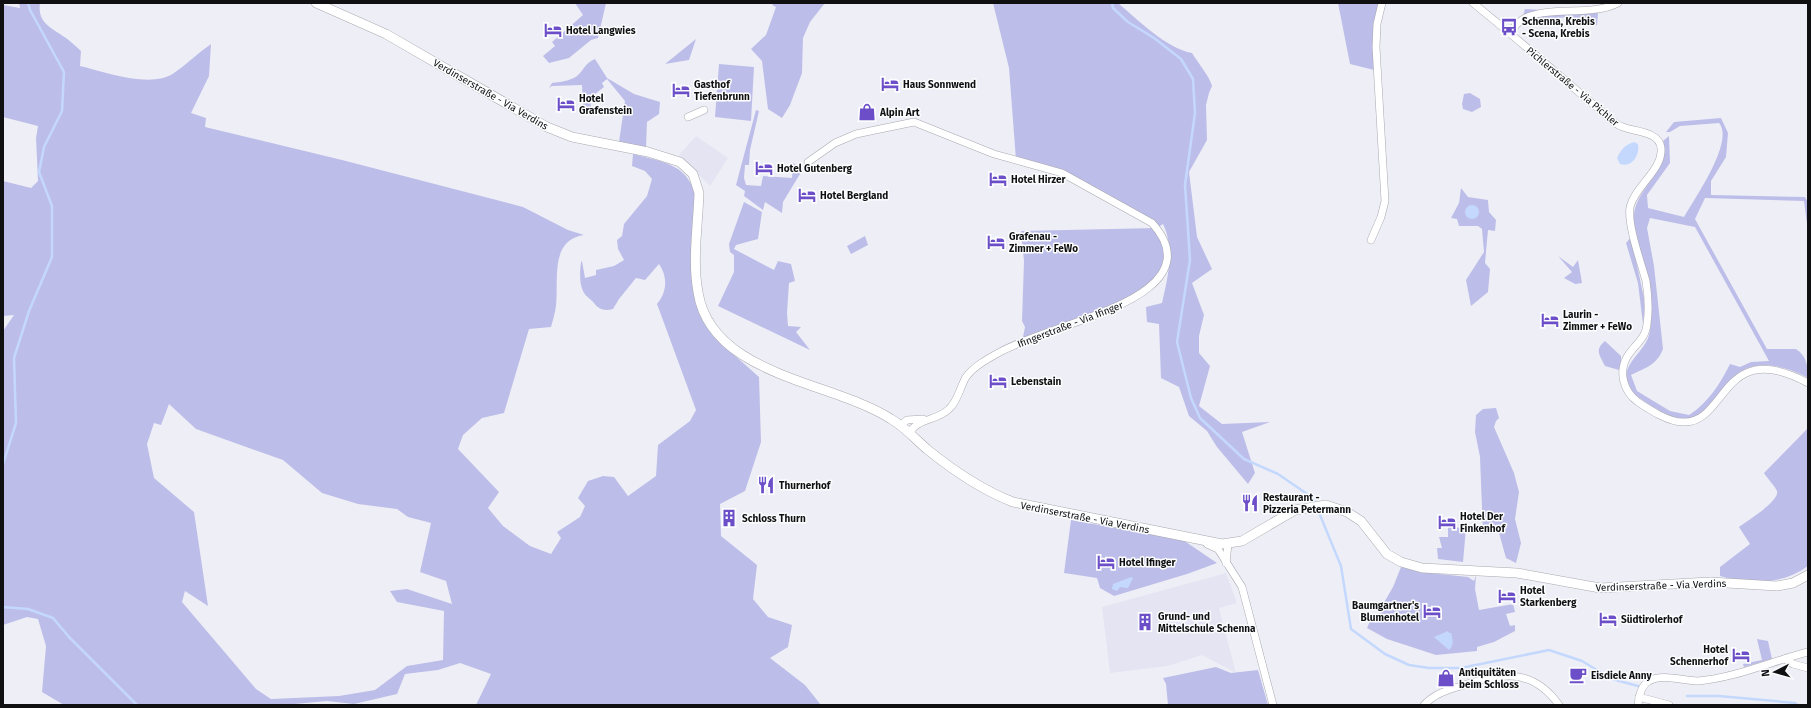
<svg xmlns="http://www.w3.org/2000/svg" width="1811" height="708" font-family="'Fira Sans',sans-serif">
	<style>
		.built { fill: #e4e4f3 }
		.green { fill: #bdbde9; fill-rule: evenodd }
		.water { fill: #c4d8fd }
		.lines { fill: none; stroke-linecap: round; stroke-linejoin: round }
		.stream { stroke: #c4d8fd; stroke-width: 2.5 }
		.minor-casing { stroke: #a8a8af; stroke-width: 8 }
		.tertiary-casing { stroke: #a8a8af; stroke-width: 10 }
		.minor { stroke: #fff; stroke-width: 7 }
		.tertiary { stroke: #fff; stroke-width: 9 }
		.labels { text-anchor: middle; stroke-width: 3; stroke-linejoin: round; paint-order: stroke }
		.poi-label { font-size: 10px; font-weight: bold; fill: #101012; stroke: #fcfdfe; text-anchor: start }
		.street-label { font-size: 10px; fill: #101012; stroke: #fcfdfe }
	</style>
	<rect width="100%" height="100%" fill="#eeeff6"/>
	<!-- built -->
	<g class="built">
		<polygon points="696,136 728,158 710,186 679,155"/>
		<polygon points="1226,573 1237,603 1219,608 1236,673 1202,655 1168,666 1110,673 1102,607"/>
	</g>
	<!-- green -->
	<g class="green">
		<path d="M19,3H40C37,23 52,28 66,38C71,42 76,46 81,51L80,66C106,72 151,89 174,73C187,64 198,53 211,44L209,76L191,113L206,118L205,127L342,160L523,207L568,230L584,235C549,240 559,281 556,306C555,313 553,320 551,327L529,329L504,413L482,418L463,435L458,449L499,492L488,508L503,526L530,546L551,554L561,538L557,532L580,517L585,506L578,498L588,481L603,476L614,477L628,496L656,476L658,445L690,421L696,410L657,304C667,292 668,277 659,264L645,280L636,278L619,299L613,309C605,311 599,310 594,303C591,299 585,296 583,291C579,283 580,271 581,262L582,261L585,278L596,275V270L614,266L624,260L618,249L617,240L622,236L624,224L647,196L652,179L645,171L632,166L633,154C663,162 691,164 696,201V301C706,335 734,354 759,377L761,442L745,491L720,504L721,536L757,565L753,599L768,617L792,625L788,647L770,658L805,685L821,705H476L491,674L460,663L438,670L405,674L397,694L354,704L327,701L284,705H64L42,692L46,646L38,619L27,617L3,625V331L14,315L3,316V181L31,188L38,181L36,138L38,126L3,117V5L20,8ZM169,404L196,429L283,460L322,493L358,504L397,509L408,517L431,523L420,572L446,581L452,604L407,589L390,591L397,602L444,611L443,660L407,666L375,690L339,696L271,699L256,689L182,602L185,591L208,606L194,512L154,478L147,444L154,423L161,425Z"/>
		<polygon points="575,3 606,3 598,38 591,40 569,58 549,63 543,56 555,46 552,42 583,15"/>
		<polygon points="774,3 825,3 810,22 803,38 802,73 790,105 782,118 768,109 762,61 751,49 766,35 776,7 772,5"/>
		<path d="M993,3H1118C1137,19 1167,49 1192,53C1198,63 1210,77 1212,86L1209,93L1206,105L1207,140L1189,172L1197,237L1212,269L1192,283L1204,315L1199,336V353L1210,366L1199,406L1222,424L1270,422L1242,432L1255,473L1248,484L1217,447L1207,431L1189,416L1179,387L1161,378L1159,324L1147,322L1146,307L1162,303C1168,277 1175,249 1163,224L1157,228L1164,240V270L1140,294L1022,342L1025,327L1022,321L1024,261L1021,231L1156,228L1076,180L1016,160L1009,68Z"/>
		<polygon points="1338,3 1385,3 1379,23 1374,70 1350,64"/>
		<polygon points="1525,9 1598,13 1597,25 1587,26 1586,22 1572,23 1569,17 1528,20 1523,16"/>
		<polygon points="696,39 689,60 665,64"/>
		<path d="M595,59L607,78L634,94L660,102L659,114L647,122L646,148L619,142L625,101L607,79L602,83L604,87L590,98L591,108H583L582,85L552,86L549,88L552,83C560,82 570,81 577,76C584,70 585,63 595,59Z"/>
		<polygon points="719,64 754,67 751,121 715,117"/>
		<polygon points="1470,93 1480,99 1481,107 1472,112 1463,109 1462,104 1464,94"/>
		<polygon points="756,110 759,111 750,150 749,165 745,165 744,178 746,185 761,186 763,176 792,178 793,163 803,169 783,202 782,213 765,202 763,210 744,196 745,191 736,185"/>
		<path d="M1721,118L1728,133L1726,157L1711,181V195L1805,197L1808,202V231L1804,201L1705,198L1695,219L1767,349H1796C1807,356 1808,367 1808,378C1788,367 1758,358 1737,374C1717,389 1702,431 1671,417C1661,412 1628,394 1626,383C1623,360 1648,351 1650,330C1653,309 1649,282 1643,261C1640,246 1632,229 1634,214C1637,187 1672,168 1663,141L1669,136L1670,163L1647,195L1648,208L1684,217C1694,199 1735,141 1719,123L1680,126L1670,132H1666L1674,122ZM1650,218L1695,227L1769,361L1751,362L1740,367L1730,364C1720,384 1708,403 1689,415L1670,411L1637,391L1631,375C1645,368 1657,365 1663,349L1654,266L1647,228Z"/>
		<polygon points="1461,188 1468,197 1488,200 1489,212 1496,220 1495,231 1488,230 1485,263 1490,269 1488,292 1471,306 1466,280 1484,252 1482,229 1478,226 1459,226 1457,219 1451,218 1459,203"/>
		<polygon points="744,202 762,212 758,239 736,245 734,249 774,270 778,261 791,264 795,281 789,283 787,313 788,326 801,327 796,332 810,350 718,306 734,272 734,255 730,252 729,244"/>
		<polygon points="865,236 868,245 851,254 847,246"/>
		<polygon points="1631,237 1645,303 1643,324 1638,283 1626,243"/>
		<polygon points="1558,256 1573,267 1578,260 1582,283 1575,284 1564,278 1572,272"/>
		<path d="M1605,341L1621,356V367L1619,370L1605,366C1600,355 1594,350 1605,341Z"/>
		<polygon points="1496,408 1499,418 1496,421 1494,427 1514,473 1519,492 1515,519 1521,543 1516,563 1506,558 1499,533 1483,534 1480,457 1475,432 1476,415 1483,409"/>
		<path d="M1808,428V566C1782,585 1750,585 1720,576V567L1750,544L1739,527C1747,521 1780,501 1777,491C1774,485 1767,478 1764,473Z"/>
		<polygon points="1071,520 1183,540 1217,563 1187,574 1114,596 1100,588 1097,578 1064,573"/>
		<polygon points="1448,527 1466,528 1463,562 1438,559 1437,548 1442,548 1439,537 1448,537"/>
		<polygon points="1401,567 1430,573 1468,577 1474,581 1476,575 1475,589 1479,610 1513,604 1515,612 1506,614 1510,626 1515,625 1515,631 1494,642 1477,647 1477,651 1436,655 1387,639 1367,628 1370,621 1383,611 1382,606 1393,587"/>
		<polygon points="1757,639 1768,641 1772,659 1744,667 1743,664 1762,660"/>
		<polygon points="1216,667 1231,673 1258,670 1268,705 1168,705 1166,684 1163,678"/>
	</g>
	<!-- water -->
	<g class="water">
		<path d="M1634,142L1638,144C1640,155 1632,168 1620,164L1617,158C1621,149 1625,145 1634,142Z"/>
		<circle cx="1472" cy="212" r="7"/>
		<polygon points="1131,577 1133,578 1128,588 1120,587 1117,591 1112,589 1113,584"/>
		<path d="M1448,631L1449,633H1451C1453,640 1454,645 1449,650L1434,637Z"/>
	</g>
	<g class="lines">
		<!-- stream -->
		<g class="stream">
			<polyline points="1112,3 1113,8 1128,22 1154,38 1181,59 1193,79 1195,113 1185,185 1190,260 1177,342 1191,398 1200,418 1244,459 1278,474 1313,498 1341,566 1351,629 1385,654 1409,665 1429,668 1461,668 1549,650 1582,661 1612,679 1638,686"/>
			<polyline points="3,464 16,423 14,358 29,311 52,257 52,206 39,172 44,147 62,111 64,72 30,10 28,3"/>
			<polyline points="3,607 28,609 53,618 69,637 137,705"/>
			<polyline points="1687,696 1719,696 1795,703 1797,705"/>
		</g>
		<!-- minor casing -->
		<g class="minor-casing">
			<g id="minor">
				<path d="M1473,3C1519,40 1563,79 1608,117C1612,121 1617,125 1623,127C1635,132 1659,131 1661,148C1663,170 1635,186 1630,207C1627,224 1641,263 1646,281C1648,294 1649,310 1647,324C1646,339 1634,345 1627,357C1618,373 1624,392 1638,402C1650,410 1668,422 1683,422C1728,424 1721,336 1808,383"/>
				<path d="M1509,33C1513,28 1517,23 1522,20C1544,5 1592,17 1618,3"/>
				<polyline points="688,117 704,110"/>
				<path d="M808,162L835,143L856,134L914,122L994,154L1062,173L1152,223C1207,284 1100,313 1060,328C1040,335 1019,342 1000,352C989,358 974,366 966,377C960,387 958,401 949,409C937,421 918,418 909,433"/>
				<polyline points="1371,240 1381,217 1385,201 1376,47 1377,24 1382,3"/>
				<polyline points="900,426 907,420 923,419"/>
				<polyline points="1207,544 1218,549 1242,587 1273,705"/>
				<polyline points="1226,563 1228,544"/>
				<polyline points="1785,659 1793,664 1808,668"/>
				<polyline points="1639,697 1669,705"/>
				<path d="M1424,705C1434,694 1447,690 1461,686C1501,673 1532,667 1559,705"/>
				<path d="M1638,705C1639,696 1641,685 1649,681C1662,673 1683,681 1698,681C1735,678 1772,661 1808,652"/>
			</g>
		</g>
		<!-- tertiary casing -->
		<g class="tertiary-casing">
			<path id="tertiary" d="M316,3L386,34L547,127L572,137L648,152L680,162L693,174L699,193C698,225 692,260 698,292C711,376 832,381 891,419C905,427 916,440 928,450C954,471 982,490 1013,502L1222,544L1242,541L1295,510L1326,505L1347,512L1361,521L1387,554L1401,562L1422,568L1517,573L1600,588L1710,582L1777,586L1793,583L1808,575"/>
		</g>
		<!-- minor -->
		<use href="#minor" class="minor"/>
		<!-- tertiary -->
		<use href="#tertiary" class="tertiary"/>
	</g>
	<!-- icons -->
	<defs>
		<g id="bus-bare" transform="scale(1.38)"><path d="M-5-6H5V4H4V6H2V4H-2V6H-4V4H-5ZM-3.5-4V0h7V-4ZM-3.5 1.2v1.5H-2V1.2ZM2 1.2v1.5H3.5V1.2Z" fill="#6c4fc8" stroke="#fcfdfe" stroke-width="2.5" paint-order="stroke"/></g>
		<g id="hotel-bare" transform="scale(1.38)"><path d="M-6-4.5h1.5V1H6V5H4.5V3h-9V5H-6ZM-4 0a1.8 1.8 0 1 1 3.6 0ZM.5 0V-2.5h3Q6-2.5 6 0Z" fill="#6c4fc8" stroke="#fcfdfe" stroke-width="2.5" paint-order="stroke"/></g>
		<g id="shop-bare" transform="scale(1.38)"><path d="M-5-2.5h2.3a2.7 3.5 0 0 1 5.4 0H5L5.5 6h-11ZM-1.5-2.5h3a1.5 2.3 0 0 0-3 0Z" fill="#6c4fc8" stroke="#fcfdfe" stroke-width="2.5" paint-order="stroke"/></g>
		<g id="restaurant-bare" transform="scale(1.38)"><path d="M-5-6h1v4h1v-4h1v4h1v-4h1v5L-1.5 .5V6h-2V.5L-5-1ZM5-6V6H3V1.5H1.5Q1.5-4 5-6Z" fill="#6c4fc8" stroke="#fcfdfe" stroke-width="2.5" paint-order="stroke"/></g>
		<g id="building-bare" transform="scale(1.38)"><path d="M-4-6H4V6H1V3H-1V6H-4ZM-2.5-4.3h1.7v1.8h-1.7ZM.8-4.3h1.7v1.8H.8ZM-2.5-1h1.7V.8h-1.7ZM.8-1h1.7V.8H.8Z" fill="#6c4fc8" stroke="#fcfdfe" stroke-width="2.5" paint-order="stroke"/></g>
		<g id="cafe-bare" transform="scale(1.38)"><path d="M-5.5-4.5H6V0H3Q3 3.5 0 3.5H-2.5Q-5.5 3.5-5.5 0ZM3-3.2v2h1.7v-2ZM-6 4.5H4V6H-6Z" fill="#6c4fc8" stroke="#fcfdfe" stroke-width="2.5" paint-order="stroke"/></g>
	</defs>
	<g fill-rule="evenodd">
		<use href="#bus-bare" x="1509" y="27"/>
		<use href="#hotel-bare" x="553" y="30"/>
		<use href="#hotel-bare" x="890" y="84"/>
		<use href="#hotel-bare" x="681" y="90"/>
		<use href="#hotel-bare" x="566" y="104"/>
		<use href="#shop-bare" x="867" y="112"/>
		<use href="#hotel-bare" x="764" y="168"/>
		<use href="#hotel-bare" x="998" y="179"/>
		<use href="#hotel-bare" x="807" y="195"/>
		<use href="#hotel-bare" x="996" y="242"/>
		<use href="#hotel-bare" x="1550" y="320"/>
		<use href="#hotel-bare" x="998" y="381"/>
		<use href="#restaurant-bare" x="766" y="485"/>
		<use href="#restaurant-bare" x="1250" y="503"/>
		<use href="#building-bare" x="729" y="518"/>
		<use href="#hotel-bare" x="1447" y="522"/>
		<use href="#hotel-bare" x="1106" y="562"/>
		<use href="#hotel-bare" x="1507" y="596"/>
		<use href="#hotel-bare" x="1432" y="611"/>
		<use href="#hotel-bare" x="1608" y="619"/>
		<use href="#building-bare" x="1145" y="622"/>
		<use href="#hotel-bare" x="1741" y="655"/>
		<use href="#cafe-bare" x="1578" y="675"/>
		<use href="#shop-bare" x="1446" y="678"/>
	</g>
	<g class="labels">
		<!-- poi labels -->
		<g class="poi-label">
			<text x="1522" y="25">Schenna, Krebis<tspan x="1522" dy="12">- Scena, Krebis</tspan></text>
			<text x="566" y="34">Hotel Langwies</text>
			<text x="694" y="88">Gasthof<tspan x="694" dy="12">Tiefenbrunn</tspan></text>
			<text x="903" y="88">Haus Sonnwend</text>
			<text x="579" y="102">Hotel<tspan x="579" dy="12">Grafenstein</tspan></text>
			<text x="880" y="116">Alpin Art</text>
			<text x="777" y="172">Hotel Gutenberg</text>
			<text x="1011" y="183">Hotel Hirzer</text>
			<text x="820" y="199">Hotel Bergland</text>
			<text x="1009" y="240">Grafenau -<tspan x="1009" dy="12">Zimmer + FeWo</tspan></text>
			<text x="1563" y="318">Laurin -<tspan x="1563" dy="12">Zimmer + FeWo</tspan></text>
			<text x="1011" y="385">Lebenstain</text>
			<text x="779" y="489">Thurnerhof</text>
			<text x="1263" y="501">Restaurant -<tspan x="1263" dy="12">Pizzeria Petermann</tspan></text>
			<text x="1460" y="520">Hotel Der<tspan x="1460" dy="12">Finkenhof</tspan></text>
			<text x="742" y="522">Schloss Thurn</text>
			<text x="1119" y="566">Hotel Ifinger</text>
			<text x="1520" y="594">Hotel<tspan x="1520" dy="12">Starkenberg</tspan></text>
			<text x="1419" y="609" text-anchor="end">Baumgartner's<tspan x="1419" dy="12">Blumenhotel</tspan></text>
			<text x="1158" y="620">Grund- und<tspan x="1158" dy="12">Mittelschule Schenna</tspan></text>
			<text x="1621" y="623">Südtirolerhof</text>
			<text x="1728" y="653" text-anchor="end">Hotel<tspan x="1728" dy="12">Schennerhof</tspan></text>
			<text x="1459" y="676">Antiquitäten<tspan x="1459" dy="12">beim Schloss</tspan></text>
			<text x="1591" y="679">Eisdiele Anny</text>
		</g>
		<!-- street labels -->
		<g class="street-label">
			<text transform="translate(1573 86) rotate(40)" y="4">Pichlerstraße - Via Pichler</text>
			<text transform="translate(491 94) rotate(30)" y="4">Verdinserstraße - Via Verdins</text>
			<text transform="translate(1070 324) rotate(-21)" y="4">Ifingerstraße - Via Ifinger</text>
			<text transform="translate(1085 517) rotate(11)" y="4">Verdinserstraße - Via Verdins</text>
			<text transform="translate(1661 585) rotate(-2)" y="4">Verdinserstraße - Via Verdins</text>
		</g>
	</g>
	<!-- border -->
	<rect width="1811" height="708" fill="none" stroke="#101012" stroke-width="8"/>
	<!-- north arrow -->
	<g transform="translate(1775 672) rotate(264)" stroke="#fcfdfe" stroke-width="3" paint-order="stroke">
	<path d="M0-3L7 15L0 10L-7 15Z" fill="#101012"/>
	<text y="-6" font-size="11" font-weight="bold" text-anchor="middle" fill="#101012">N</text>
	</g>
</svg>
